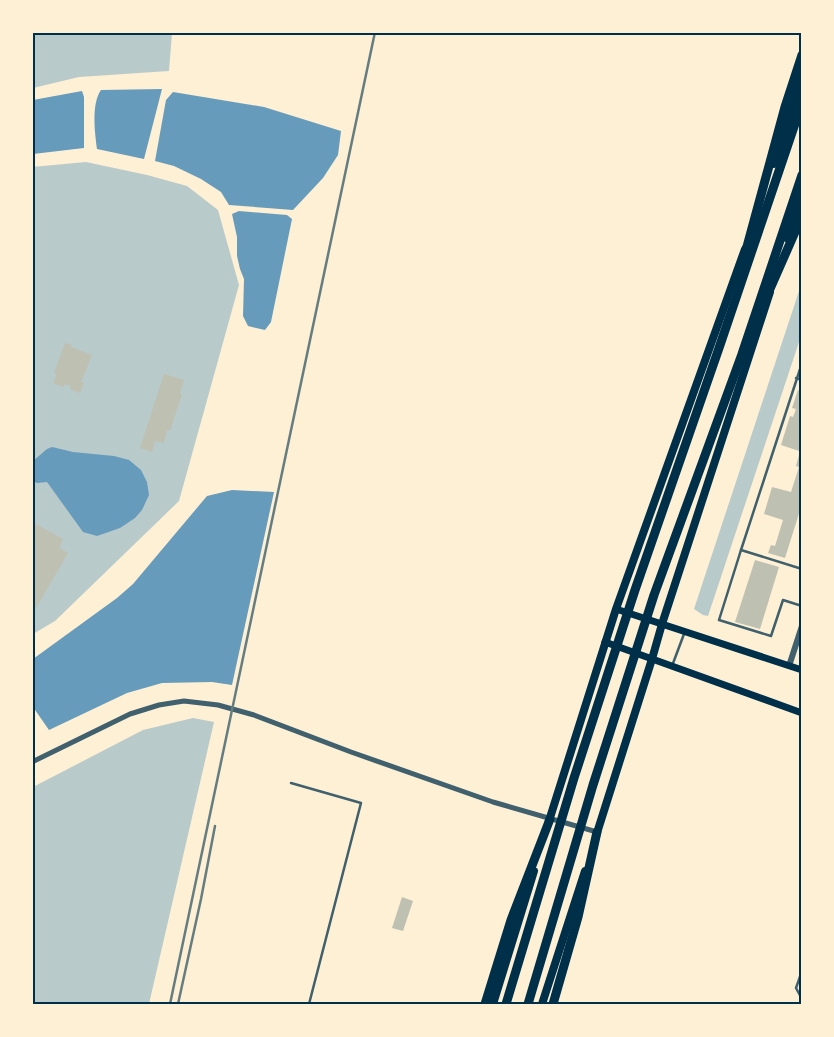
<svg xmlns="http://www.w3.org/2000/svg" width="834" height="1037" font-family="Lora,serif">
	<style>
		.green { fill: #b9caca }
		.water { fill: #669bbc }
		.building { fill: #bec0b2 }
		.lines { fill: none; stroke-linecap: round; stroke-linejoin: round }
		.service { stroke: #3f606c; stroke-width: 2.5 }
		.minor { stroke: #3f606c; stroke-width: 5 }
		.tertiary { stroke: #3f606c; stroke-width: 6 }
		.secondary { stroke: #003049; stroke-width: 7 }
		.primary { stroke: #003049; stroke-width: 8 }
		.trunk { stroke: #003049; stroke-width: 9 }
		.rail { stroke: #657d81; stroke-width: 2.5 }
		.neatline { fill: none; stroke: #003049; stroke-width: 2 }
	</style>
	<rect width="100%" height="100%" fill="#fdf0d5"/>
	<!-- green -->
	<g class="green">
		<polygon points="32,33 172,33 169,71 79,77 33,88"/>
		<polygon points="86,162 147,175 187,186 218,210 239,285 179,501 55,621 33,634 32,167"/>
		<polygon points="801,285 801,336 708,616 703,615 694,609"/>
		<polygon points="193,718 214,722 149,1004 33,1004 33,787 143,730"/>
	</g>
	<!-- water -->
	<g class="water">
		<path d="M162,89L144,159L97,149C95,133 91,104 101,90Z"/>
		<polygon points="82,91 84,97 84,148 33,154 33,100"/>
		<polygon points="173,92 264,107 341,131 338,155 323,178 293,210 229,205 221,192 201,179 174,166 155,161 166,100"/>
		<polygon points="239,211 287,215 292,219 271,322 265,330 248,326 243,316 244,279 240,269 237,256 237,237 232,214"/>
		<polygon points="52,447 73,452 114,456 129,460 141,470 147,482 149,495 142,510 135,518 120,528 97,536 83,532 47,482 37,483 33,481 33,461 47,449"/>
		<polygon points="232,490 274,492 232,685 212,682 162,683 127,693 49,730 33,707 33,659 117,598 133,584 207,496"/>
	</g>
	<!-- building -->
	<g class="building">
		<polygon points="65,343 72,345 71,347 92,355 81,382 84,383 80,393 70,389 71,386 65,384 63,387 53,383 57,374 54,373"/>
		<polygon points="164,374 184,380 180,393 182,394 170,431 167,430 164,443 155,441 152,452 140,448"/>
		<polygon points="798,390 802,391 802,452 781,445 790,416 793,417 796,409 792,408"/>
		<polygon points="799,455 802,456 802,504 785,558 768,553 771,545 775,546 783,520 764,514 772,487 791,492 799,467 796,466"/>
		<polygon points="36,524 63,539 59,548 68,553 32,615 32,529"/>
		<polygon points="755,560 779,567 760,629 735,622"/>
		<polygon points="402,897 413,901 403,931 392,928"/>
	</g>
	<g class="lines">
		<!-- service -->
		<g class="service">
			<polyline points="796,378 802,380"/>
			<polyline points="741,550 802,363"/>
			<polyline points="802,569 741,550 719,620 771,636 783,600 802,606"/>
			<polyline points="672,666 684,634"/>
			<polyline points="291,783 361,803 309,1004"/>
			<polyline points="802,971 796,988 802,999"/>
		</g>
		<!-- minor -->
		<polyline class="minor" points="32,762 130,714 159,705 184,701 218,705 254,715 351,752 493,802 597,832"/>
		<!-- tertiary -->
		<polyline class="tertiary" points="789,666 802,626"/>
		<!-- secondary -->
		<g class="secondary">
			<polyline points="616,609 802,670"/>
			<polyline points="605,642 802,713"/>
		</g>
		<!-- primary -->
		<g class="primary">
			<polyline points="774,164 802,78"/>
			<polyline points="788,239 802,200"/>
			<polyline points="548,824 616,609 745,249"/>
			<polyline points="596,836 652,659 662,624 770,292"/>
			<polyline points="493,1004 534,871"/>
			<polyline points="542,1004 585,871"/>
		</g>
		<!-- trunk -->
		<g class="trunk">
			<polyline points="745,254 785,107 802,55"/>
			<polyline points="766,298 802,216"/>
			<polyline points="485,1004 511,920 550,819"/>
			<polyline points="506,1004 574,778 635,590 719,348 802,103"/>
			<polyline points="528,1004 593,785 654,595 742,354 802,175"/>
			<polyline points="553,1004 578,917 597,832"/>
		</g>
		<!-- rail -->
		<g class="rail">
			<polyline points="170,1004 375,32"/>
			<polyline points="178,1004 201,899 215,826"/>
		</g>
	</g>
	<!-- border -->
	<rect width="834" height="1037" fill="none" stroke="#fdf0d5" stroke-width="68"/>
	<rect x="34" y="34" width="766" height="969" class="neatline"/>
</svg>
